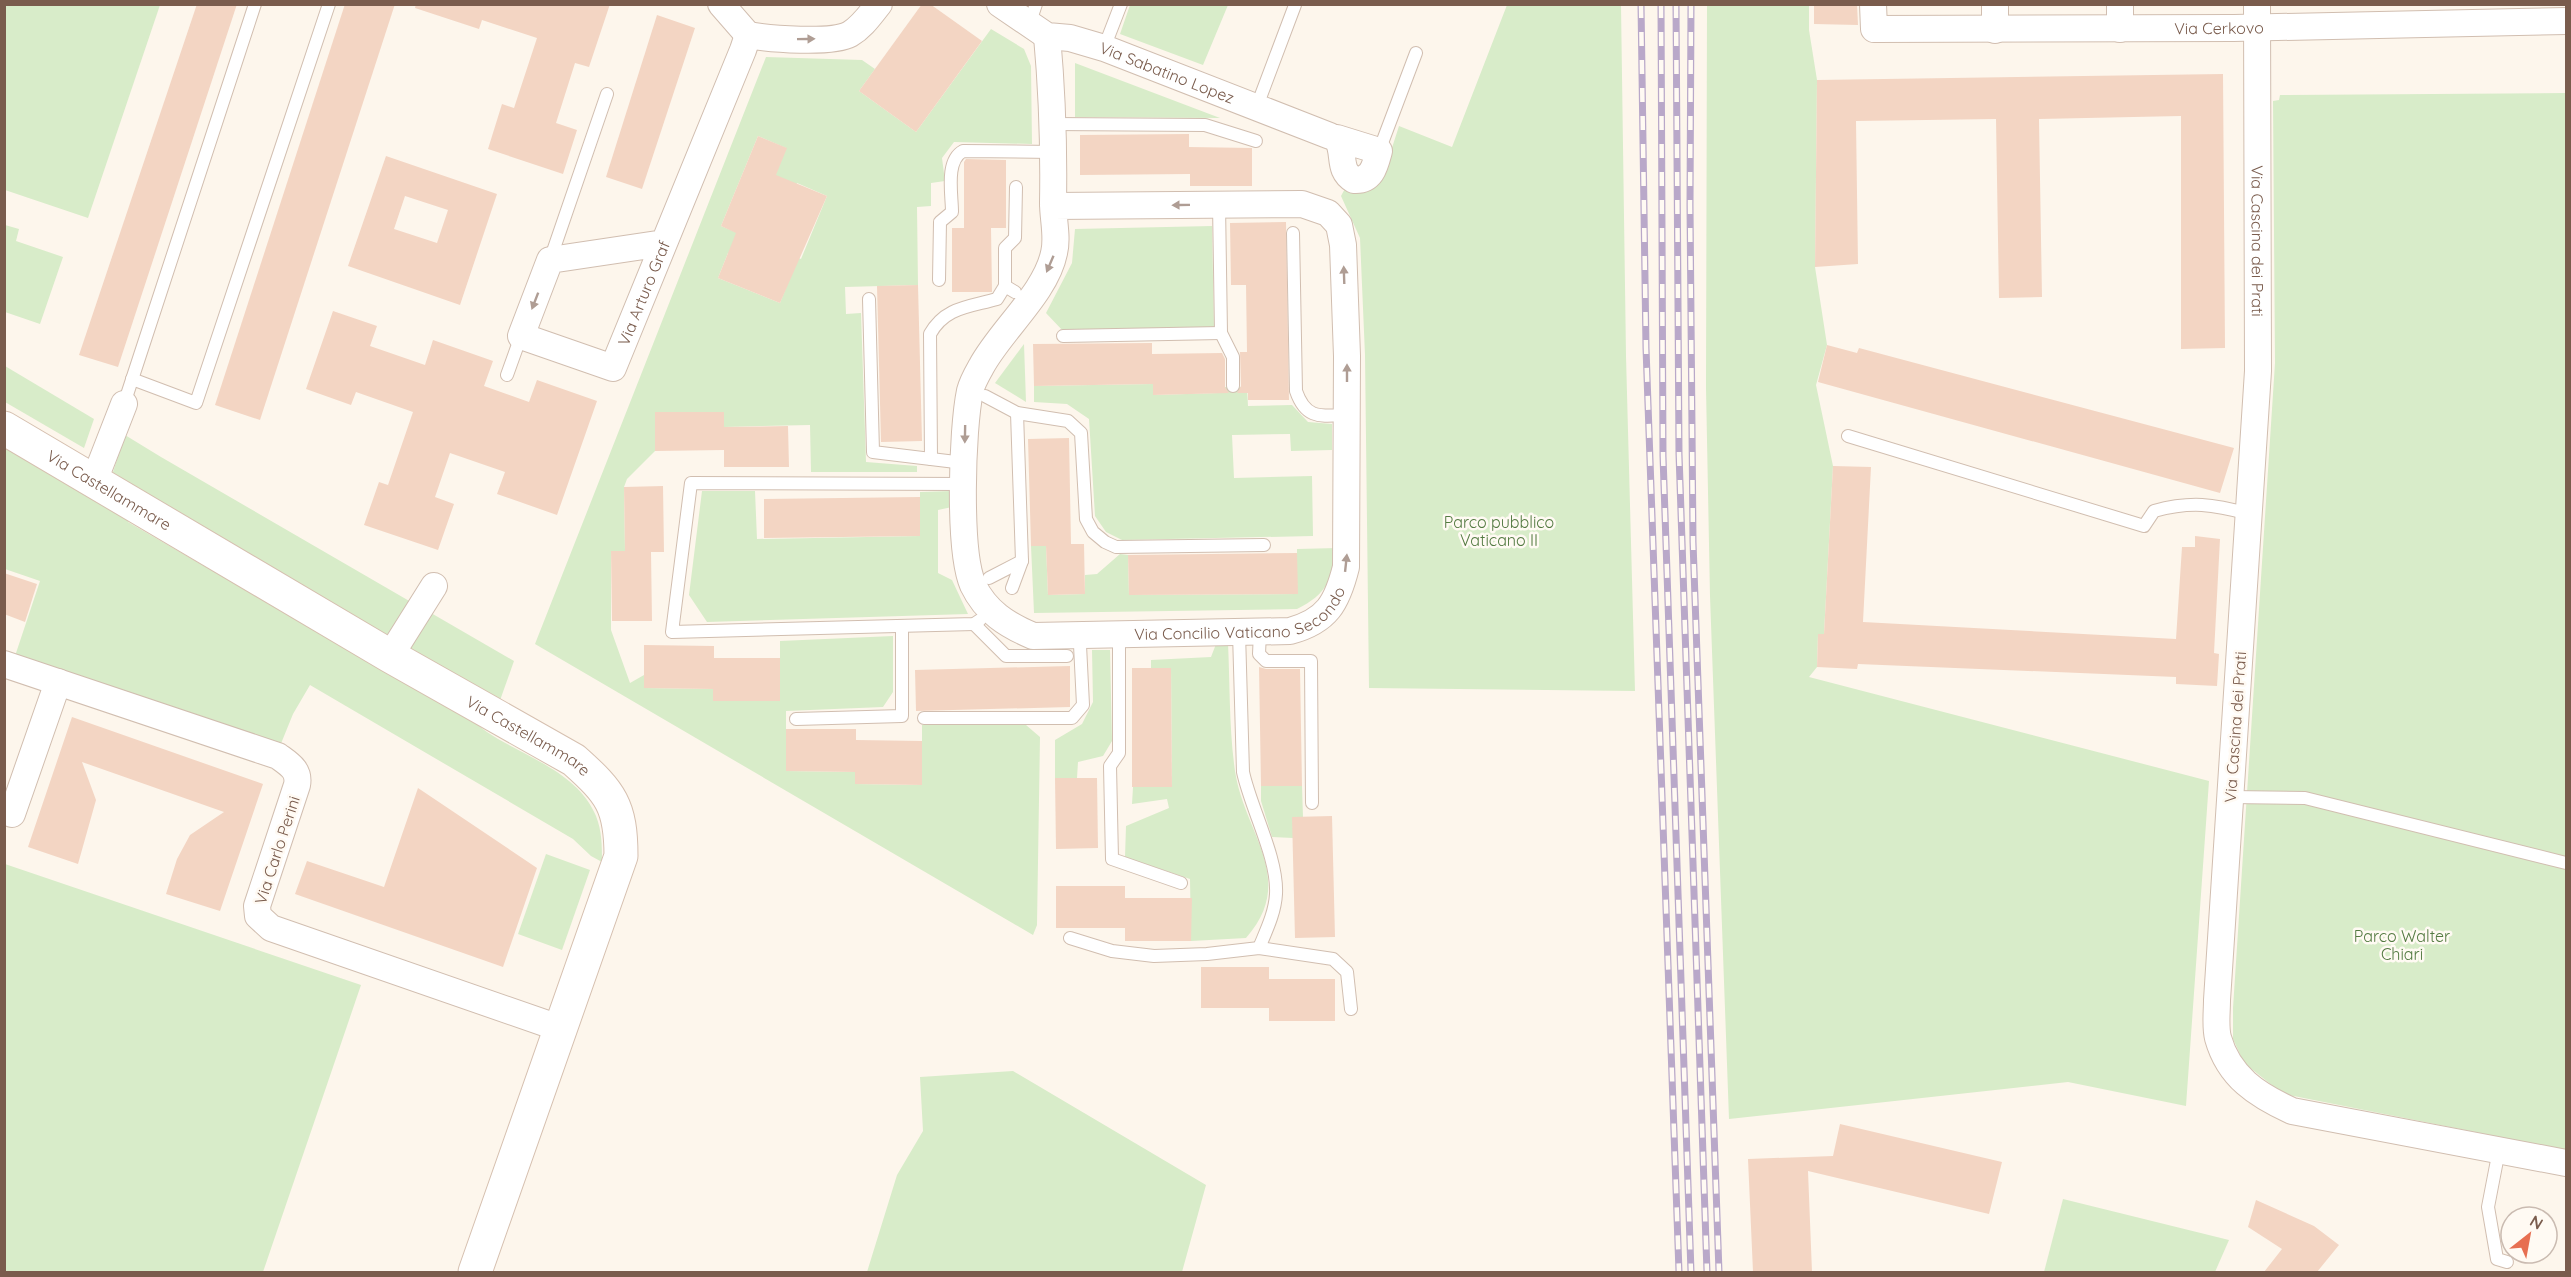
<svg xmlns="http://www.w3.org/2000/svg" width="2571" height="1277" font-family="Quicksand,sans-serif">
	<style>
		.green { fill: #d8ecc9; fill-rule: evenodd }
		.building { fill: #f3d5c3; fill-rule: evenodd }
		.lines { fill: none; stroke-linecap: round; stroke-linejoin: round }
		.lane-casing { stroke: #d1beb0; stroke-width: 14 }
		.street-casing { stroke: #d1beb0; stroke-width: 28 }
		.secondary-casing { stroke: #d6c0b0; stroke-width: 35 }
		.lane { stroke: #fff; stroke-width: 12 }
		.street { stroke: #fff; stroke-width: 26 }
		.secondary { stroke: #fff; stroke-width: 33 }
		.rail-casing { stroke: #b9a8c9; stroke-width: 7 }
		.rail { stroke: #fffaf3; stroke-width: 4.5; stroke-dasharray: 14; stroke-linecap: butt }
		.oneway { fill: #af9d94 }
		.labels { text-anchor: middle; stroke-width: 5; stroke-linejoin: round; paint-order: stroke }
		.street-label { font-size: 16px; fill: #7a5c4d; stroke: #fffaf3 }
		.park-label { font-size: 16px; fill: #537a41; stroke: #fffaf3 }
	</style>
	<rect width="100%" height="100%" fill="#fdf6ec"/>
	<!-- green -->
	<g class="green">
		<polygon points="5,4 160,5 88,218 5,190"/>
		<polygon points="1130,5 1130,4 1228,5 1203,65 1120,34"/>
		<polygon points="1507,5 1621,5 1626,356 1635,691 1369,688 1365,355 1360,238 1341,196 1348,183 1390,154 1399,126 1452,147"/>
		<polygon points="1707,5 1809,5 1809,30 1817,80 1815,267 1827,345 1816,385 1833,466 1824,634 1818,634 1817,667 1809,677 2209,781 2186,1106 2068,1082 1729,1119 1710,596 1706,388"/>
		<path d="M991,29L1024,49L1031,66L1032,144L954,142L942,158L945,181L931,183V206L917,207L918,285L845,287L846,314L861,313L866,462L917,466V472H811L810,425L724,427L723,412H655V451L627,479L624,487L625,551L611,552V630L630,683L644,675V688L713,689V701H780V641L893,636V692L883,707L786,711V771L855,772V784L922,785V725H1026L1040,737L1037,925L1033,935L535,644L766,57L862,60L875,69L859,91L916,132ZM758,136L786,148L768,193L789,201L797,183L827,196L801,259L774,248L790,278L780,303L718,278L728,253L744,259L752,239L721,226Z"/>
		<polygon points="1075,63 1220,118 1075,117"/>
		<polygon points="2566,93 2566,1150 2283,1094 2244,1063 2233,1039 2233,1008 2275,363 2273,101 2279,100 2280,95"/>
		<polygon points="5,225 19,229 16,241 63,257 40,324 5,312"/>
		<polygon points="1212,226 1214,329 1064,332 1046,313 1072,263 1075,229"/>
		<polygon points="1024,344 1026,402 995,383"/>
		<polygon points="5,366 94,419 84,448 5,402"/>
		<polygon points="1153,384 1154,395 1219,393 1219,387 1247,387 1248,406 1292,405 1308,422 1332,424 1332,450 1291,451 1290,434 1232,435 1234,478 1312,476 1313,536 1122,540 1106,532 1095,516 1089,419 1067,404 1034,402 1034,386"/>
		<polygon points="125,435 161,457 411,602 384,639 111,478"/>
		<path d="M5,442L130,516L128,522L211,570L214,565L462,710C470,717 478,726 487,732C523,756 578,772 596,816C602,831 602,846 602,862L591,856L573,839L310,685L293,714L280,746L14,659L40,581L5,569Z"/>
		<polygon points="702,491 755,491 757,539 920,536 920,492 952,491 952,507 938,510 938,573 952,580 968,614 707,622 689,595"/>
		<path d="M1031,546H1046L1048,595L1085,594V575L1097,574L1120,554L1128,555L1129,595L1297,594V549L1337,548C1332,580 1327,594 1297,609L1034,613Z"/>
		<polygon points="431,613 514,661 498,706 407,653"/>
		<path d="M1228,643C1230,685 1229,729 1235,771C1244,833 1298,879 1246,938L1191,941L1190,879L1125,857L1126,826L1169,808L1167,799L1132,804L1133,787H1172L1171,668H1151V660L1211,657L1216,644Z"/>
		<polygon points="1092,650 1110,650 1112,741 1103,756 1078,762 1077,778 1055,778 1055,740 1082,724 1093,702"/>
		<polygon points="1261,786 1302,786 1303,817 1293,838 1272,837 1261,801"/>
		<polygon points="546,854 590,870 562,950 518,934"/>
		<polygon points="5,864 361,985 263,1272 5,1272"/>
		<polygon points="1013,1071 1206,1185 1182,1272 867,1272 897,1175 923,1131 920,1077"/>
		<polygon points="2063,1199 2229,1240 2215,1272 2044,1272"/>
	</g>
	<!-- building -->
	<g class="building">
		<polygon points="197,4 237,4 118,367 79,355"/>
		<polygon points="345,4 395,4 260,420 215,405"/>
		<polygon points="416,4 610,4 589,67 575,63 556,123 577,130 563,174 488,149 502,104 514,108 537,38 482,20 479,29 415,8"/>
		<polygon points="922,4 930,4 982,41 916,132 859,91"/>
		<polygon points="1814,4 1857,4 1858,25 1814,24"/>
		<polygon points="657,15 695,28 642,189 606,177"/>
		<polygon points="2223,74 2225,348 2181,349 2181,116 2039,119 2042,297 1999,298 1996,119 1856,121 1858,264 1815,267 1817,80"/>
		<polygon points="1189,134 1189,147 1252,148 1252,186 1190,186 1190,174 1080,175 1080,135"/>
		<polygon points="758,136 787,148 776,175 827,196 780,303 718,278 736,233 721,226"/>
		<path d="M386,156L497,194L460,305L348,266ZM405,196L448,210L437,243L394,229Z"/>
		<polygon points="966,159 1006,160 1006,228 991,228 992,292 952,292 952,228 964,228 964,162"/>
		<polygon points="1286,222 1289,400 1248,400 1248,393 1237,393 1241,386 1240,352 1247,352 1246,285 1231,285 1230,223"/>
		<polygon points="918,285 922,441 881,442 877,286"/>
		<polygon points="333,311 377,326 370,346 425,365 433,340 493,361 484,386 529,402 537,380 597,401 557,515 497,494 505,472 450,453 435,497 454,504 438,550 364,525 379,482 388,485 413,412 356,392 351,405 306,389"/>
		<polygon points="1152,343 1152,354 1222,353 1225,359 1225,387 1229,393 1153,395 1153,384 1034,386 1033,344"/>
		<polygon points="1827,345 1857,353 1859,348 2234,448 2220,493 1818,382"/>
		<polygon points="655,412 724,412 724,427 788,426 789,467 724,467 724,450 655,451"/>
		<polygon points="1069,438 1071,544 1084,544 1085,594 1048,595 1046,546 1031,546 1028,439"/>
		<polygon points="1833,466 1871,467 1863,622 2176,639 2182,547 2195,547 2195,536 2220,539 2214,653 2219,654 2217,686 2176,684 2176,677 1858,664 1857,669 1817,667 1818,634 1824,634"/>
		<polygon points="663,486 664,552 651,552 652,621 612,621 611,551 625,551 624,487"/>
		<polygon points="920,497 920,536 764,538 764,499"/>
		<polygon points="1297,553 1298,594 1129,595 1128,555"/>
		<polygon points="4,573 37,584 25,622 4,614"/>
		<polygon points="644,645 714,646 714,658 780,658 780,701 713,701 713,689 644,688"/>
		<polygon points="1070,666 1070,707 916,711 915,670"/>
		<polygon points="1259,667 1266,669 1300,669 1302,786 1261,786"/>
		<polygon points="1132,668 1171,668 1172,787 1132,787"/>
		<polygon points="72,717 263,784 220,911 166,894 177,859 190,835 224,812 82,762 96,800 78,864 28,847"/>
		<polygon points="786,729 856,729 856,740 922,741 922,785 855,784 855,772 786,771"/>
		<polygon points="1055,778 1097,778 1098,848 1056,849"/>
		<polygon points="418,788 537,868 503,967 295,894 307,861 384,887"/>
		<polygon points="1332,816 1335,937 1295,938 1292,817"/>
		<polygon points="1056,886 1125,886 1125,898 1192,898 1191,941 1125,941 1125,928 1056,928"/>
		<polygon points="1201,967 1269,967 1269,979 1335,979 1335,1021 1269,1021 1269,1008 1201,1008"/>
		<polygon points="1840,1124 2002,1162 1989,1214 1808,1171 1812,1272 1753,1272 1748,1159 1833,1156"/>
		<polygon points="2256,1200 2314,1226 2339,1245 2317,1272 2264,1272 2282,1249 2248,1227"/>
	</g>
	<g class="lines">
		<!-- lane casing -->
		<g class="lane-casing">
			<g id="lane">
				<polyline points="1029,25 1036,4"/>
				<polyline points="1104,48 1121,4"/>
				<polyline points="1257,106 1295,5"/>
				<polyline points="1052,124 1205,125 1256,141"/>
				<polyline points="1379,151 1416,53"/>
				<polyline points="1219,204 1221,333 1233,357 1233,386"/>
				<path d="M1293,233L1296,391C1306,420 1321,416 1347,415"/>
				<polyline points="550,260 607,94"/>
				<path d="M939,280L940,222L952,212C952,194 945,161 963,151L1053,152"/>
				<polyline points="1015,292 1005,286 1005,248 1015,238 1016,187"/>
				<polyline points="869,299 873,452 964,463"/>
				<polyline points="1063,336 1221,333"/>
				<polyline points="507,375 521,336"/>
				<polyline points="132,379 196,403 329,4"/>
				<polyline points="985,396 1017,413 1068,421 1081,433 1086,519 1093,532 1105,542 1116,547 1264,545"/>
				<polyline points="124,404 255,4"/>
				<path d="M1848,436L2144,526L2154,511C2191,501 2213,504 2249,514"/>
				<path d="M931,459L930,334C945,307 969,307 997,299L1005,286"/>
				<polyline points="964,484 691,483 672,632 974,624 980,620"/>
				<polyline points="989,578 1022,561"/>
				<polyline points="1012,588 1022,561 1017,413"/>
				<polyline points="974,624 1006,656 1067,656"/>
				<polyline points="1260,632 1259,654 1266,661 1311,661 1312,803"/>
				<path d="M1239,633L1243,772C1251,809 1278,858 1276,894C1275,913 1266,931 1259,948"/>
				<polyline points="1119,645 1119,753 1110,766 1112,859 1181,883"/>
				<polyline points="924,718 1072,718 1083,705 1080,645"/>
				<polyline points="796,719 902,716 902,626"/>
				<polyline points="2231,797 2305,798 2566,863"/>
				<polyline points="1070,938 1112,951 1154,956 1207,954 1259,948 1333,959 1347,972 1351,1009"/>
				<polyline points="2499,1150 2488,1207 2497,1259 2507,1262"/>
			</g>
		</g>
		<!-- street casing -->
		<g class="street-casing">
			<g id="street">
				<polyline points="721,4 748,35"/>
				<path id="s1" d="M1000,4L1047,36L1070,38L1104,48L1330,136"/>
				<path id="s2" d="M1873,4L1874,29L2234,28L2566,21"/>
				<polyline points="1995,4 1995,30"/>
				<polyline points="2120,4 2120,29"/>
				<path id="s3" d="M2257,4L2258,371L2217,1000C2217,1012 2215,1027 2218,1038C2229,1077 2257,1095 2292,1111L2566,1163"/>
				<path d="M748,35C769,39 832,44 850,34C862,27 870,15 879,4"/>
				<path id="s4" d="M1047,36C1052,91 1054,147 1053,203C1053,219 1058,238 1054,253C1046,293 1000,331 981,367C977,374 972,383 970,391C962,429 958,551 973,585C986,612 1007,625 1033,636L1290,631C1327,621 1337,603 1346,567L1347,356L1343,245L1339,225L1328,213L1302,204L1053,206"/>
				<path d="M1337,138L1379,151C1375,166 1372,181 1354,180C1337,170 1346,154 1337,138Z"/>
				<path id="s5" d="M664,243L550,260L521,336L613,368L743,50L748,35"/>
				<polyline points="94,481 124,404"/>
				<polyline points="390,656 434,586"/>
				<path d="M4,664L278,756C289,764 300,770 297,785L257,906L258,916L271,928L562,1029"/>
				<polyline points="12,814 58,682"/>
			</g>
		</g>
		<!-- secondary casing -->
		<g class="secondary-casing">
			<g id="secondary">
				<path id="s6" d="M4,428L390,656L574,760C611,793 621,806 621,856L475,1272"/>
			</g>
		</g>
		<!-- lane -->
		<use href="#lane" class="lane"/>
		<!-- street -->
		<use href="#street" class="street"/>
		<!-- secondary -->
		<use href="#secondary" class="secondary"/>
		<!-- rail casing -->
		<g class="rail-casing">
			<g id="rail">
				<polyline points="1641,4 1646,348 1679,1272"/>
				<polyline points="1661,4 1663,456 1691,1272"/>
				<polyline points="1676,4 1679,454 1707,1272"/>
				<polyline points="1691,4 1690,205 1693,542 1719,1272"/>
			</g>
		</g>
		<!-- rail -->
		<use href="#rail" class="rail"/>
	</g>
	<!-- one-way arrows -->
	<defs><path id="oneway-solid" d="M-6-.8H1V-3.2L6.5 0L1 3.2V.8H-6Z" transform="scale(1.5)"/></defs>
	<g class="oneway">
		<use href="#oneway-solid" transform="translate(806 39) rotate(-1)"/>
		<use href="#oneway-solid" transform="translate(1181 205) rotate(179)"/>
		<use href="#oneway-solid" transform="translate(1050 264) rotate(113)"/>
		<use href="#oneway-solid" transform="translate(1344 275) rotate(-92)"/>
		<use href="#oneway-solid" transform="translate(535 301) rotate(111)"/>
		<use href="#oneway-solid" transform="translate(1347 373) rotate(-90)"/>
		<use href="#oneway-solid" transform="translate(965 434) rotate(91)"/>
		<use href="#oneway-solid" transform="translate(1346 563) rotate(-84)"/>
	</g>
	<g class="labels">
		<!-- street labels -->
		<g class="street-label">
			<text dy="6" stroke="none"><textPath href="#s2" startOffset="370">Via Cerkovo</textPath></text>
			<text dy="6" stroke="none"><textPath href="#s1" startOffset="183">Via Sabatino Lopez</textPath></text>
			<text dy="6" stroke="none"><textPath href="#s3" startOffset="237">Via Cascina dei Prati</textPath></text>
			<text dy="6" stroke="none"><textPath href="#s5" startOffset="375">Via Arturo Graf</textPath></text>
			<text dy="6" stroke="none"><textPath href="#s6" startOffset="122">Via Castellammare</textPath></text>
			<text dy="6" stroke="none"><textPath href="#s4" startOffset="870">Via Concilio Vaticano Secondo</textPath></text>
			<text transform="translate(2235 727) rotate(-86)" y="6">Via Cascina dei Prati</text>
			<text dy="6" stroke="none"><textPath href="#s6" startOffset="608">Via Castellammare</textPath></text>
			<text transform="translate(277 850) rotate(-72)" y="6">Via Carlo Perini</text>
		</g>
		<!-- park labels -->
		<g class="park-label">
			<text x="1499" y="528">Parco pubblico<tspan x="1499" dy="18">Vaticano II</tspan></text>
			<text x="2402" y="942">Parco Walter<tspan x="2402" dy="18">Chiari</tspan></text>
		</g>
	</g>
	<!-- border -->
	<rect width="2571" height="1277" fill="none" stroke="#7a5c4d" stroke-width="12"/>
	<!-- north arrow -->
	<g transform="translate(2529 1235) rotate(31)"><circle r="28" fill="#fffaf3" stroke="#cabbb1" stroke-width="1.5"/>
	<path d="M0-4.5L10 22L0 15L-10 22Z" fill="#e76f51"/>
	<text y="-9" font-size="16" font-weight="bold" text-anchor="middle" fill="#7a5c4d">N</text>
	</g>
</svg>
